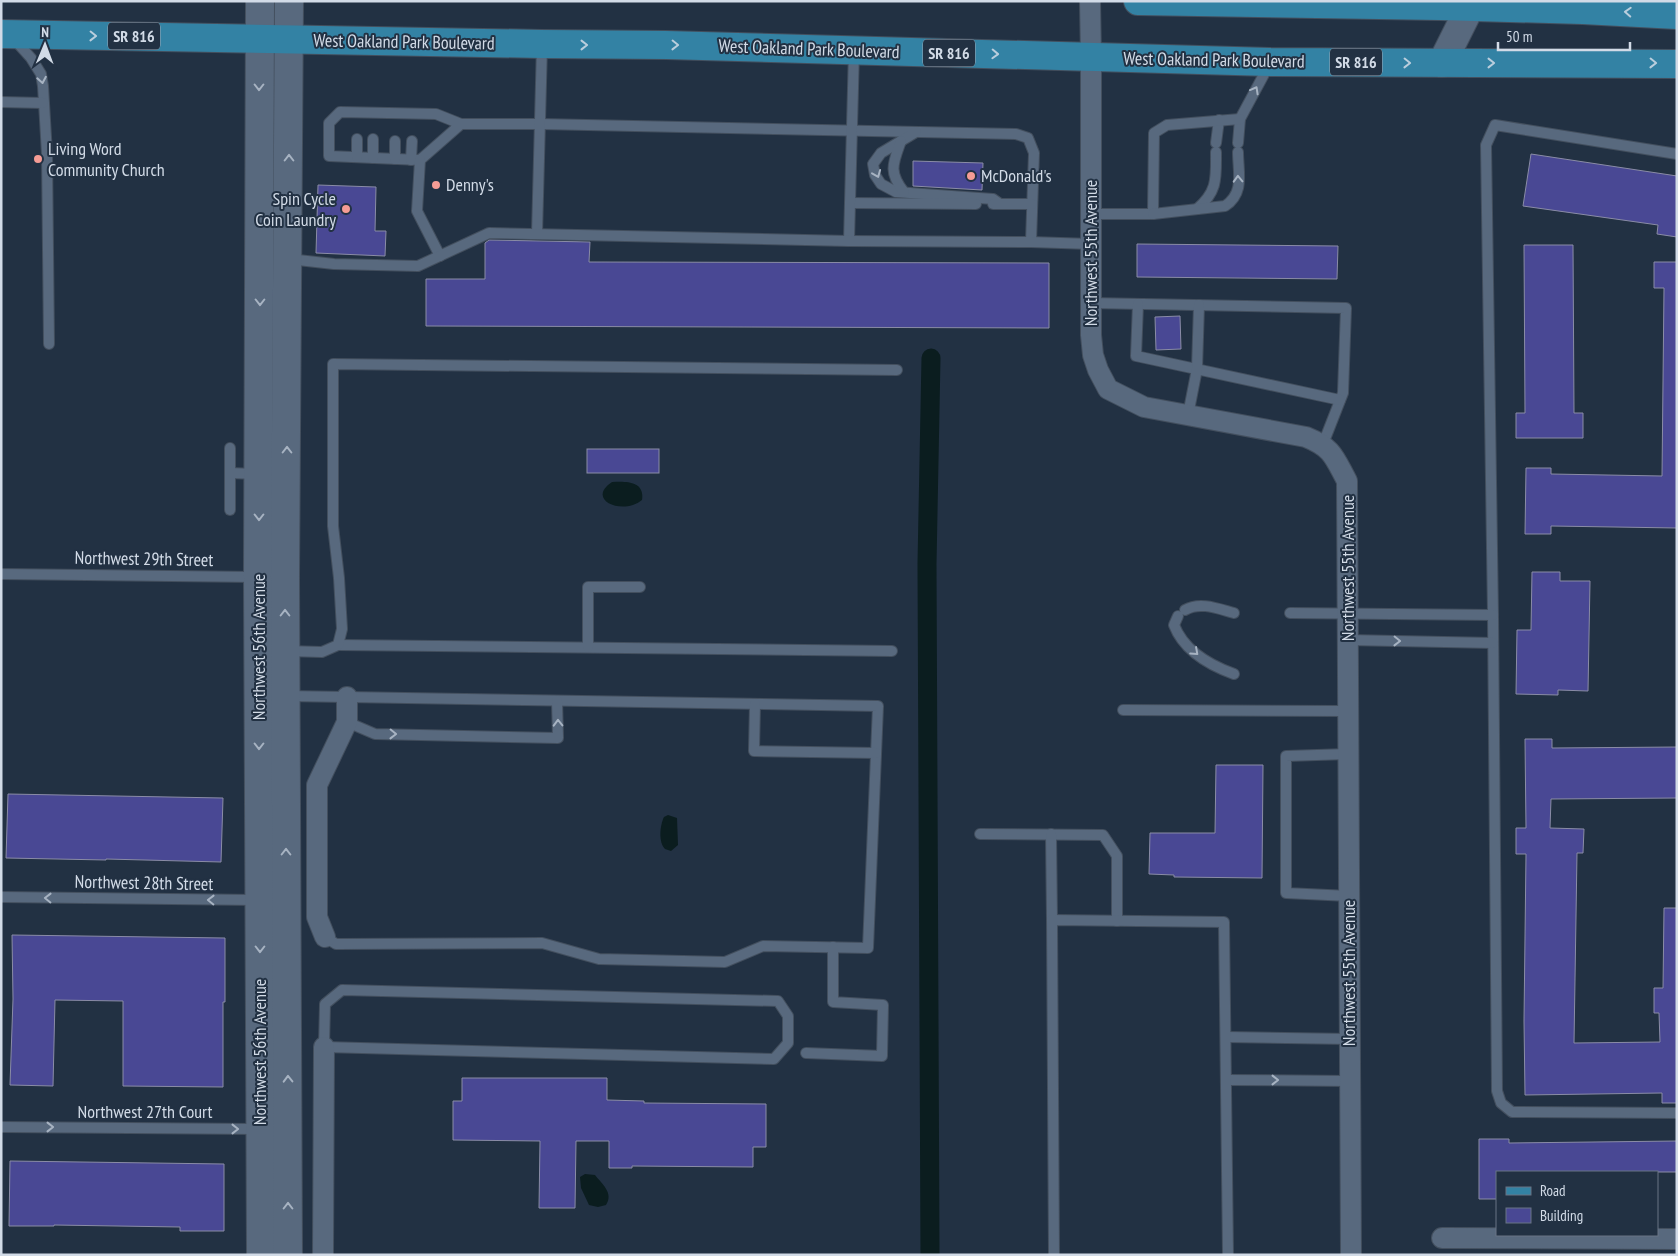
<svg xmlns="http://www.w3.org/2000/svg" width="1678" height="1256" font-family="'PT Sans Narrow',sans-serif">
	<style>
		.water { fill: #0b1d1f }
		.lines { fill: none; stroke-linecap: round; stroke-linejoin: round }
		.canal { stroke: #0b1d1f; stroke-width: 19 }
		.building { fill: #494894; stroke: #8a8ca6 }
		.lane-casing { stroke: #434f5e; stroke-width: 12 }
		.street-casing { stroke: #434f5e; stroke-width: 22 }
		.secondary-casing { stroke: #434f5e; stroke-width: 30 }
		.primary-casing { stroke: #434f5e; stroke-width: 30 }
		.lane { stroke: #58697e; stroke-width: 10 }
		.street { stroke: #58697e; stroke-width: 20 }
		.secondary { stroke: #58697e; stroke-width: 28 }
		.primary { stroke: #3382a4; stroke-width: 28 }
		.oneway { stroke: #bacedd }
		.oneway2 { stroke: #a7b3c2 }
		.poi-dot { fill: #f59c95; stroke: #223143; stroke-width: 2 }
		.labels { text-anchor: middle; stroke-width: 4; stroke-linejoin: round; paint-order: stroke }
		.shield { fill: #223143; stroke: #9da8b6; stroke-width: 1 }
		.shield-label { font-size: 16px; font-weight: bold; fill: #d2dbe7 }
		.street-label { font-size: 18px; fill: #d2dbe7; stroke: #223143 }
		.poi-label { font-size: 18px; fill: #d2dbe7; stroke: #223143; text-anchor: start }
	</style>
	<rect width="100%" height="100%" fill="#223143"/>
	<!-- water -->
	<g class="water">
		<path d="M612,482C626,481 645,481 642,500C623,516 585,500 612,482Z"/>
		<path d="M668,815L677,818L678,845L671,851L665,849C658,842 660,825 664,817Z"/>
		<path d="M585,1174L595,1175C602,1184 614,1193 606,1205L598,1207L589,1205L581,1188L580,1177Z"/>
	</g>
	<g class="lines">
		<!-- canal -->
		<polyline class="canal" points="930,1255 927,564 931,358"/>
	</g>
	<!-- building -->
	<g class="building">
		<polygon points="1531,154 1677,176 1677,237 1657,234 1658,225 1523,206"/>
		<polygon points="913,161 983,163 982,190 913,186"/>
		<polygon points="318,185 376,187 375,231 386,231 385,256 316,253"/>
		<polygon points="489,240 590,242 589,262 1049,263 1049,328 426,326 426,279 485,279 485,243"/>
		<polygon points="1137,244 1338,246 1337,279 1137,277"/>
		<polygon points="1524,245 1573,245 1574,413 1583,413 1583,438 1516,438 1516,413 1525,413"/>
		<polygon points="1654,262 1677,262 1677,528 1551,526 1551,534 1525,534 1526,468 1551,468 1551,474 1662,476 1664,288 1654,288"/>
		<polygon points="1180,316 1181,349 1156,350 1155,317"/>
		<rect x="587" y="449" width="72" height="24"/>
		<polygon points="1532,572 1560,572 1560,581 1590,581 1588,691 1558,690 1558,695 1516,694 1517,630 1531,630"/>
		<polygon points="1525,739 1552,739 1552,748 1677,747 1677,798 1551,799 1550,828 1584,829 1583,853 1577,853 1574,1043 1660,1042 1659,1013 1654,1013 1654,988 1663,988 1664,908 1677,908 1677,1103 1662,1103 1662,1093 1525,1095 1524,1021 1526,854 1516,854 1516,828 1526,828"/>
		<polygon points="1216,765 1263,765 1262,878 1174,877 1174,875 1149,874 1150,833 1215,833"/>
		<polygon points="8,794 223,798 221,862 106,859 106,860 6,858"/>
		<polygon points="12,935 225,938 225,1002 223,1002 223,1087 123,1086 123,1001 55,1000 53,1086 10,1085 13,999"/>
		<polygon points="462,1078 607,1078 607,1100 644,1101 644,1103 766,1104 766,1147 753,1147 753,1167 632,1166 632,1168 609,1168 609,1141 576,1141 575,1208 539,1208 540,1141 453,1140 453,1101 462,1101"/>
		<polygon points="1479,1139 1509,1139 1509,1143 1677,1141 1677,1172 1497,1172 1497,1199 1479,1199"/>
		<polygon points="10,1161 224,1164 224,1231 180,1231 180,1227 54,1225 54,1226 9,1226"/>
	</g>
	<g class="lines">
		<!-- lane casing -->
		<g class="lane-casing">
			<g id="lane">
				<polyline points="13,38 31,58 41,74 43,86 47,154 49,344"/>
				<polyline points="1,102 43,103"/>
				<polyline points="461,124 420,160 329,156 329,123 340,112 436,114 461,124 540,124 1016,134 1028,138 1034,153 1031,242"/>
				<polyline points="916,132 881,153 873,164 875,175 881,184 896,192 993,199 1000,204"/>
				<polyline points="357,139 357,157"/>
				<polyline points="373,139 373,158"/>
				<path d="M901,141C893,163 888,172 904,192"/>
				<polyline points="1216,143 1219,120"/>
				<polyline points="1238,143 1240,119 1269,65"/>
				<polyline points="1677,154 1495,125 1486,145 1493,615 1497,1091 1501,1103 1512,1112 1677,1113"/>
				<polyline points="395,159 395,141"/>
				<polyline points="411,160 412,141"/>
				<polyline points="420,160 417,211 440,256"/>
				<polyline points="850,203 976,204"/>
				<polyline points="993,204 1032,204"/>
				<path d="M1197,209C1218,191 1216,178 1216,152"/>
				<polyline points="1091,214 1153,214 1154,133 1167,125 1240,119"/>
				<path d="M1153,214L1225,206C1245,193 1238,172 1238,152"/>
				<polyline points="537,234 542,45"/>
				<polyline points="849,241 854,50"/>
				<polyline points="289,259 334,264 418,266 489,233 849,241 1031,242 1091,244"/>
				<polyline points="1091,303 1346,308 1343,393 1323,444"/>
				<polyline points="1138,304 1136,356 1340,400"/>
				<polyline points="1188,415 1197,369 1199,305"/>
				<polyline points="230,473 257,474"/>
				<polyline points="230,510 230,448"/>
				<polyline points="1,574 257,577"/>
				<path d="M1185,610C1200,601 1219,609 1234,613"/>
				<polyline points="1290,613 1493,615"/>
				<path d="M1178,616L1174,625C1184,651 1209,665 1234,674"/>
				<polyline points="1348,640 1493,643"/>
				<polyline points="338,645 892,651"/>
				<polyline points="588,647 588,587 640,587"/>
				<polyline points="287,651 322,652 338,645 342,629 339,578 333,526 333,364 897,370"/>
				<polyline points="287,696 878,706 868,948 763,946 725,962 599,959 542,943 336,944 325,937"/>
				<polyline points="755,704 754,751 876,753"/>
				<polyline points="1123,710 1348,711"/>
				<polyline points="347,722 375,734 558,738 557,701"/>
				<polyline points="1348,754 1286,756 1286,893 1349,896"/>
				<polyline points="980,834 1103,835 1117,856 1117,921"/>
				<polyline points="1051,834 1052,920"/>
				<polyline points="1,897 258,900"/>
				<polygon points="342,990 778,1001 788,1016 788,1043 774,1059 324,1047 325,1004"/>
				<polyline points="1226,1037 1350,1039"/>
				<polyline points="806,1053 882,1056 883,1005 833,1002 833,947"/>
				<polyline points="1226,1080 1350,1081"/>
				<polyline points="1,1127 260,1129"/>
				<polyline points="1054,1255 1052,920 1224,922 1228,1255"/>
			</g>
		</g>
		<!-- street casing -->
		<g class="street-casing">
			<g id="street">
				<path d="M1090,1L1091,57V335L1093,355L1098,370L1108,389L1144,407L1306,437C1333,448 1334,457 1347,481L1351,1255"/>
				<polyline points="325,937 317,917 317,785 347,722 347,697"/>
				<polyline points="1442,1238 1677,1239"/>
				<polyline points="323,1255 324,1047"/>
			</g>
		</g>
		<!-- secondary casing -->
		<g class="secondary-casing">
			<g id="secondary">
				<polyline points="260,1 258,577 261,1255"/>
				<polyline points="1442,63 1470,7 1472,1"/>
				<polyline points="288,1255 285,577 289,1"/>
			</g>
		</g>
		<!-- primary casing -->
		<g class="primary-casing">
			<g id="primary">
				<polyline points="1138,1 1440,6 1583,10 1677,15"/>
				<polyline points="1,34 542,44 666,45 1270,62 1677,64"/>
			</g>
		</g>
		<!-- lane -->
		<use href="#lane" class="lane"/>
		<!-- street -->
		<use href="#street" class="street"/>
		<!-- secondary -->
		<use href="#secondary" class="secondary"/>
		<!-- primary -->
		<use href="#primary" class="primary"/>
	</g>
	<!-- one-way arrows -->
	<defs><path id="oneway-chevron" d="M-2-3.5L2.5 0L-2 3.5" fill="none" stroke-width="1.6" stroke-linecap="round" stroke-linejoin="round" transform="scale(1.25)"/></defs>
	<g class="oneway">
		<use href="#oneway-chevron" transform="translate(1628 12) rotate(-177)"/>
		<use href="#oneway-chevron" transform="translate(93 36) rotate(1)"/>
		<use href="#oneway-chevron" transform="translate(584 45)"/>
		<use href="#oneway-chevron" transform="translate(675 45) rotate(1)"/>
		<use href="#oneway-chevron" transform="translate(995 54) rotate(2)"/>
		<use href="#oneway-chevron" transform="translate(1407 63) rotate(1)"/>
		<use href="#oneway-chevron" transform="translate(1491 63)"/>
		<use href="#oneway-chevron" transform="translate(1653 63) rotate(1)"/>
	</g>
	<g class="oneway2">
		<use href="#oneway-chevron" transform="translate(42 80) rotate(80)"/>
		<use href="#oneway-chevron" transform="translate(259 87) rotate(90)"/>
		<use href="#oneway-chevron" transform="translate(1255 90) rotate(-61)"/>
		<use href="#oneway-chevron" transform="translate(289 158) rotate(-90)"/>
		<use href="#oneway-chevron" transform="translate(877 174) rotate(68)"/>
		<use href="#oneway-chevron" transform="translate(1238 179) rotate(-92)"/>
		<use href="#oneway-chevron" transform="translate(260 302) rotate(90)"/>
		<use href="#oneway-chevron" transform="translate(287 450) rotate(-90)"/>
		<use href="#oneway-chevron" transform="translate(259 517) rotate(90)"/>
		<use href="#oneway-chevron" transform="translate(285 613) rotate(-90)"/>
		<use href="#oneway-chevron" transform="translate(1397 641) rotate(1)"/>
		<use href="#oneway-chevron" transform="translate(1195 652) rotate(42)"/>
		<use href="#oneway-chevron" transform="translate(558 723) rotate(-91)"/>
		<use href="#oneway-chevron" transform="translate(393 734) rotate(1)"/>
		<use href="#oneway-chevron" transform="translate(259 746) rotate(90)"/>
		<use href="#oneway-chevron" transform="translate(286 852) rotate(-90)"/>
		<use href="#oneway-chevron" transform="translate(48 898) rotate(-179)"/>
		<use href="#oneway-chevron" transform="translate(211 900) rotate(-179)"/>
		<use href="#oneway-chevron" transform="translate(260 949) rotate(90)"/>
		<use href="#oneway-chevron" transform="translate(288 1079) rotate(-91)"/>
		<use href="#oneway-chevron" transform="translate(1275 1080)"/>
		<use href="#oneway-chevron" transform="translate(50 1127)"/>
		<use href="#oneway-chevron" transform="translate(235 1129)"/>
		<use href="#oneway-chevron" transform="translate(288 1206) rotate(-90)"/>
	</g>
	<!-- markers -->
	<g class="poi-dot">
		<circle cx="38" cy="159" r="5"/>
		<circle cx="971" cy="176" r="5"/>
		<circle cx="436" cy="185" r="5"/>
		<circle cx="346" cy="209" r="5"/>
	</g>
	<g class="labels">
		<!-- shield labels -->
		<g class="shield">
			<rect x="108" y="22.5" width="52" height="27" rx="4"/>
			<rect x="923" y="39.5" width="52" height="27" rx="4"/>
			<rect x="1330" y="48.5" width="52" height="27" rx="4"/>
		</g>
		<g class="shield-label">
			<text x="134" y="42">SR 816</text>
			<text x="949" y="59">SR 816</text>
			<text x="1356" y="68">SR 816</text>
		</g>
		<!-- street labels -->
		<g class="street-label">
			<text transform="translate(404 42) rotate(1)" y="6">West Oakland Park Boulevard</text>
			<text transform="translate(809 49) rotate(2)" y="6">West Oakland Park Boulevard</text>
			<text transform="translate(1214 60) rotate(1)" y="6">West Oakland Park Boulevard</text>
			<text transform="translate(1091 253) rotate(-90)" y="6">Northwest 55th Avenue</text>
			<text transform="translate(144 559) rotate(1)" y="6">Northwest 29th Street</text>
			<text transform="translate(1348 568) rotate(-90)" y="6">Northwest 55th Avenue</text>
			<text transform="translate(259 647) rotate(-90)" y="6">Northwest 56th Avenue</text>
			<text transform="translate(144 883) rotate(1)" y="6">Northwest 28th Street</text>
			<text transform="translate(1349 973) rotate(-90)" y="6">Northwest 55th Avenue</text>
			<text transform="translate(260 1052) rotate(-90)" y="6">Northwest 56th Avenue</text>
			<text x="145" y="1118">Northwest 27th Court</text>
		</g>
		<!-- poi labels -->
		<g class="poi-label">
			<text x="48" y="155">Living Word<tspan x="48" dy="21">Community Church</tspan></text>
			<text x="981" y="182">McDonald's</text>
			<text x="446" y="191">Denny's</text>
			<text x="336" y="205" text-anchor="end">Spin Cycle<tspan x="336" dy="21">Coin Laundry</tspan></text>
		</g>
	</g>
	<!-- border -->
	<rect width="1678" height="1256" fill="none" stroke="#d2dbe7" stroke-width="5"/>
	<!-- legend -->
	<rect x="1496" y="1171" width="162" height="65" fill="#223143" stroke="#687585"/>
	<rect x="1506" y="1187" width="25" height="8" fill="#3382a4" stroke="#687585"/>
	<text x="1540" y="1196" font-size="15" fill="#d2dbe7">Road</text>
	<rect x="1506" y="1208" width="25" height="15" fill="#494894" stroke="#687585"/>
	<text x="1540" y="1221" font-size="15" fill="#d2dbe7">Building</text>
	<!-- north arrow -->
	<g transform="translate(45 45) rotate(1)" stroke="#223143" stroke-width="4" paint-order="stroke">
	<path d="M0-4L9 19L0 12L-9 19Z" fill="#d2dbe7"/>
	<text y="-8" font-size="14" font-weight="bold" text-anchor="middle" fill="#d2dbe7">N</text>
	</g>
	<!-- scale -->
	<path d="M1498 42v8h132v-8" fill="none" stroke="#d2dbe7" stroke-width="2.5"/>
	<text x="1506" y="42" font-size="15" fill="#d2dbe7" stroke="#223143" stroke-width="4" paint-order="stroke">50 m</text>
</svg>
